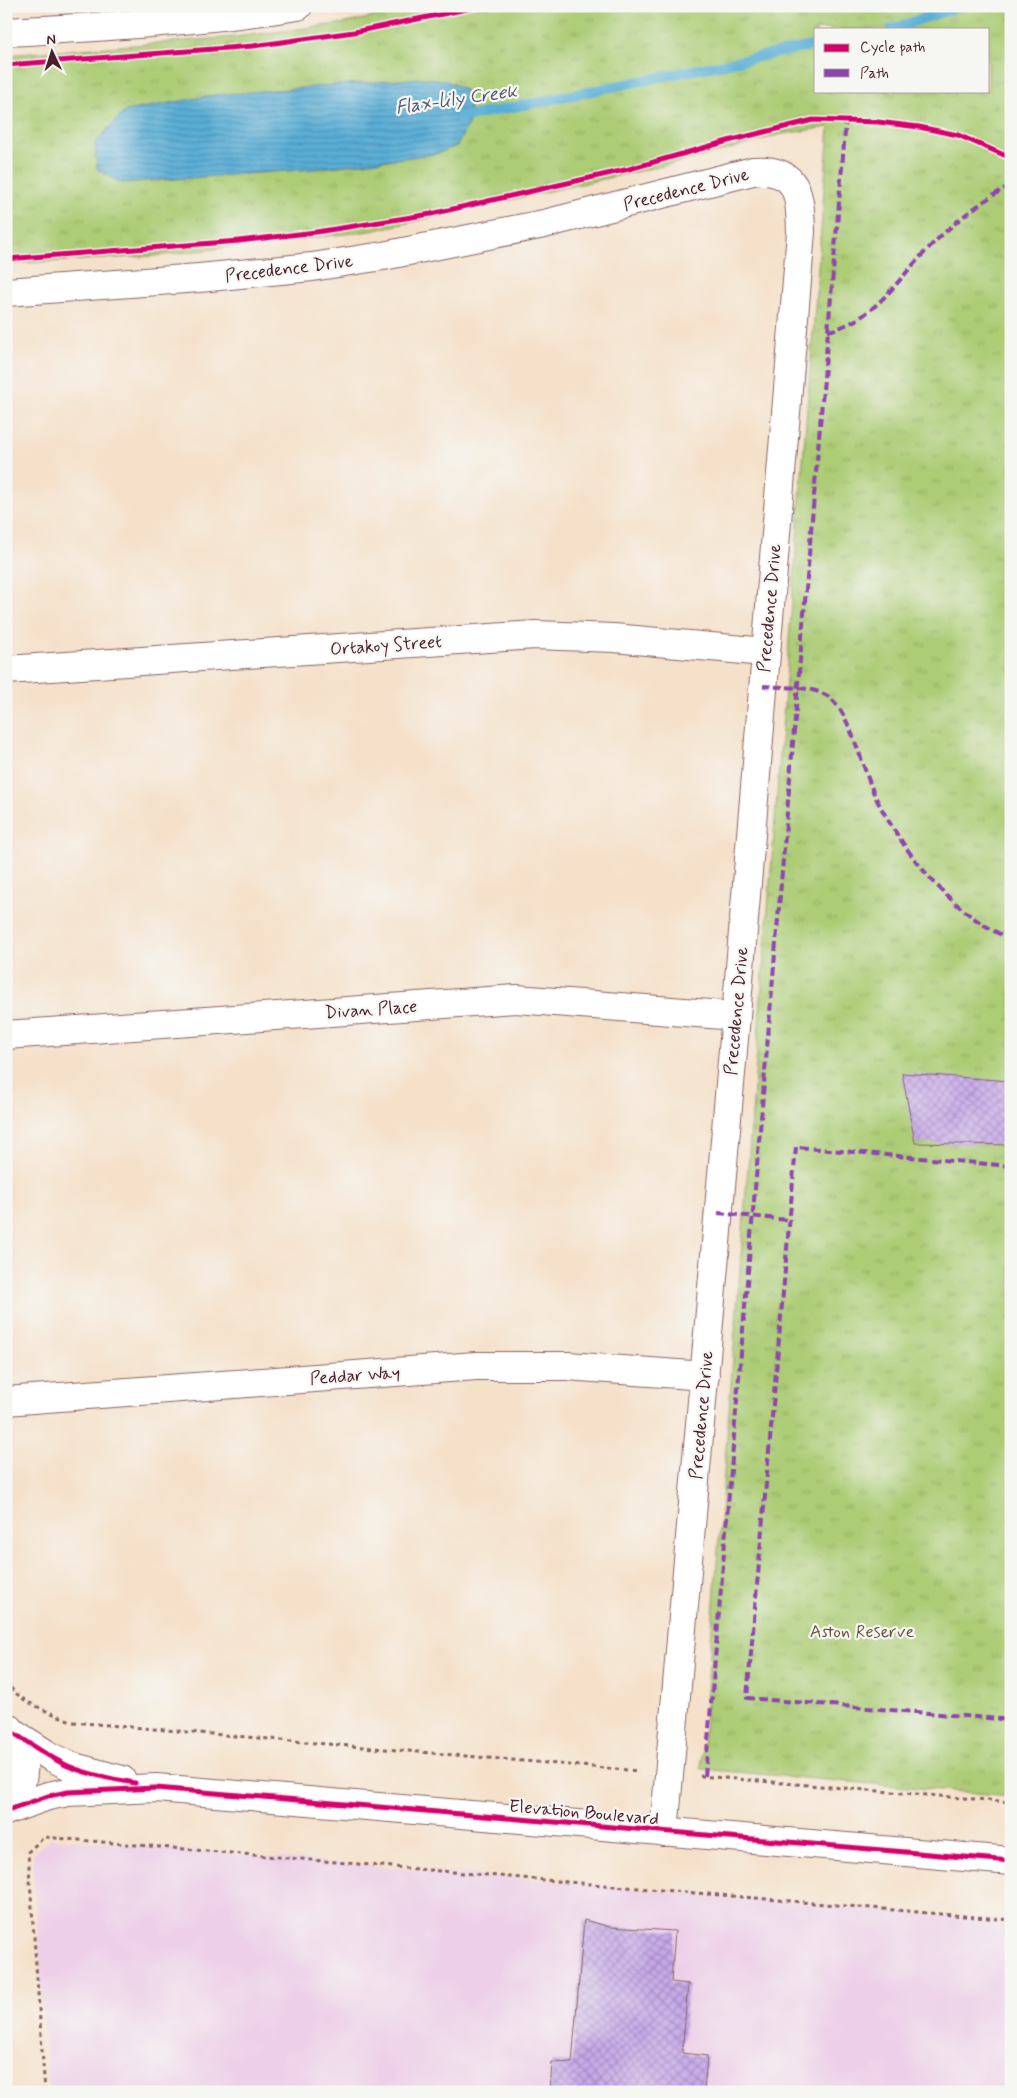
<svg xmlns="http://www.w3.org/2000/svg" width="1017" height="2098" font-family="Mynerve,sans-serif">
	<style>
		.built { fill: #edd0e8 }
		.park { fill: url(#park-tufts); stroke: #7b7650; fill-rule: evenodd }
		.water { fill: url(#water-rules); stroke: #526680 }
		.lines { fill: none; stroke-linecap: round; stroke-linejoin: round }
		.stream { stroke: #5aaed6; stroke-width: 10 }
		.building { fill: url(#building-cross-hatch) }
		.minor-casing { stroke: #866363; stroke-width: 30 }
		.tertiary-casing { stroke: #866363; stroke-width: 30 }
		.path { stroke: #866363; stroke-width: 3; stroke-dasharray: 4 4; stroke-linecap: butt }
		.minor { stroke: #fff; stroke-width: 28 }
		.tertiary { stroke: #fff; stroke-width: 28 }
		.quiet { stroke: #8e44ad; stroke-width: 4; stroke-dasharray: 8 4; stroke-linecap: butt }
		.cycleway-casing { stroke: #f6f6f2; stroke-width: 8 }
		.cycleway { stroke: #d6006c; stroke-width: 5 }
		.labels { text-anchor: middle; stroke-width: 4.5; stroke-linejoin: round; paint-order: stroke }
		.street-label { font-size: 18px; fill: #4a1f2b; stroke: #f6f6f2 }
		.park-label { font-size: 18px; fill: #675341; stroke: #f6f6f2 }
		.water-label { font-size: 19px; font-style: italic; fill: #50586f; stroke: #f6f6f2 }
	</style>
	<defs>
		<pattern id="park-tufts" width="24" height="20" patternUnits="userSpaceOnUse" patternTransform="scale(1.25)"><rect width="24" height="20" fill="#accc74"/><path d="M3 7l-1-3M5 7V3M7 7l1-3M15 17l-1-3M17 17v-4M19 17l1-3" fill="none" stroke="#96af65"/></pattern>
		<pattern id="water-rules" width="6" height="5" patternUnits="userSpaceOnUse" patternTransform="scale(1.25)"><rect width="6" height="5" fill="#5aaed6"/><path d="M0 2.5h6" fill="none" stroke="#4c8dae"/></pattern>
		<pattern id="building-cross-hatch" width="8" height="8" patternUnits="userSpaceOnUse" patternTransform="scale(1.25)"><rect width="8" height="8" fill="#c5a7e9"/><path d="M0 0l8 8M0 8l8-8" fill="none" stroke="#a287bd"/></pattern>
	</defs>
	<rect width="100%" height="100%" fill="#f6f6f2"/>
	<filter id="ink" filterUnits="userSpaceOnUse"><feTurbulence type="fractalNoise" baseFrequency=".02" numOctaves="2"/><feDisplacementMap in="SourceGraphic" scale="10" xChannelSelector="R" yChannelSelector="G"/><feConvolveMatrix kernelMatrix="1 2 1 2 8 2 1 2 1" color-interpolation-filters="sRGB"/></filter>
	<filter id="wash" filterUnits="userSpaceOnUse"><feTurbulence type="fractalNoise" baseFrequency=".0096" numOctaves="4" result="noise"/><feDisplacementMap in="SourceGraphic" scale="20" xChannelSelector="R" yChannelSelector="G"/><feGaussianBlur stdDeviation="1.12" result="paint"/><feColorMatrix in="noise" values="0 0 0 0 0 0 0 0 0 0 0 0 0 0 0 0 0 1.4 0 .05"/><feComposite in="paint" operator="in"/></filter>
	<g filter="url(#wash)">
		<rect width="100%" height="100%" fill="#f5e1ca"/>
		<!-- built -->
		<polygon class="built" points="50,1838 1011,1921 1011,2092 49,2092 33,1869 33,1853"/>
		<!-- park -->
		<path class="park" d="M422,6H1011V1796L701,1769L829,127L782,134L706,156L371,231L154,256L6,264V55L235,37L346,23ZM816,29H988V91H816Z"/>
		<!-- water -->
		<polygon class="water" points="422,78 445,80 465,90 472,116 457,146 436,154 314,169 121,183 97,169 95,143 125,111 148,107 214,95"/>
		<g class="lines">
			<!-- stream -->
			<g class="stream">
				<polyline points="891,29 961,6"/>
				<polyline points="460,118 816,45"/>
			</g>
		</g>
		<g id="blocks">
			<!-- building -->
			<g class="building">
				<polygon points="902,1073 1011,1081 1011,1145 915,1143"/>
				<polygon points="584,1920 610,1927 675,1931 671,1982 688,1984 682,2053 707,2056 704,2092 550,2092 552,2062 572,2063"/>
			</g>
		</g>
	</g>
	<g filter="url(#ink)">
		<use href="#blocks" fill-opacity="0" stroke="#866363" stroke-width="1"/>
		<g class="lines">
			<!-- minor casing -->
			<g class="minor-casing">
				<g id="minor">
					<path d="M6,292L199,278L312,267L383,256L544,224L753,171C799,168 800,195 801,232L736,1016L664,1832"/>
					<polyline points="6,670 535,635 614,638 765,652"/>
					<polyline points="6,1035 516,999 736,1016"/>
					<polyline points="6,1401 476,1366 567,1366 705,1376"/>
				</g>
			</g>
			<!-- tertiary casing -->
			<g class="tertiary-casing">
				<g id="tertiary">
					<path d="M6,32C104,27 202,21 298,6"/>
					<polyline points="12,1732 51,1757 70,1766 122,1780"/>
					<polyline points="8,1810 48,1796 68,1792 156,1788 1011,1861"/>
					<path d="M6,1811C27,1787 30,1753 9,1728"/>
				</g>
			</g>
			<!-- path -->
			<g class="path">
				<path d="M6,1681C18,1703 51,1712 73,1722L639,1771"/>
				<polyline points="700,1776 1011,1802"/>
				<polyline points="45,2092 28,1852 44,1837 1011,1920"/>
			</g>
			<!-- minor -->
			<use href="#minor" class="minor"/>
			<!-- tertiary -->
			<use href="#tertiary" class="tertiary"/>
			<!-- quiet -->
			<g class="quiet">
				<path d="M828,331C874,320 893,285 924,253C949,226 979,202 1011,185"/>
				<path d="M763,686C784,688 811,685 829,697C850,711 864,775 877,800C901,846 935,891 978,921C988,928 1000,934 1011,940"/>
				<polyline points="1011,1166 796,1147 747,1698 1011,1720"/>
				<polyline points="718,1213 788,1220"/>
				<polyline points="705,1776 846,120"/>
			</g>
			<!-- cycleway casing -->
			<g class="cycleway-casing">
				<g id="cycleway">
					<polyline points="6,65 253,46 354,32 482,6"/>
					<polyline points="6,259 239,241 316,232 431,214 629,169 728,141 813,120 878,122 919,127 958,135 1011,158"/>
					<path d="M12,1732C31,1744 48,1757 68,1766C90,1775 113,1779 135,1783"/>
					<polyline points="8,1810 48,1796 68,1792 156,1788 1011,1861"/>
				</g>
			</g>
			<!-- cycleway -->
			<use href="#cycleway" class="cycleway"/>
		</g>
	</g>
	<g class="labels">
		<!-- street labels -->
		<g class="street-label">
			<text transform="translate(686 189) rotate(-14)" y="6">Precedence Drive</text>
			<text transform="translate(289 268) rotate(-7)" y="6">Precedence Drive</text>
			<text transform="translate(769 608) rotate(-85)" y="6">Precedence Drive</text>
			<text transform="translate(386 645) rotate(-4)" y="6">Ortakoy Street</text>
			<text transform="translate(371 1009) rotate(-4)" y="6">Divan Place</text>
			<text transform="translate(736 1011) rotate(-85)" y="6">Precedence Drive</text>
			<text transform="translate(355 1375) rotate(-4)" y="6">Peddar Way</text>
			<text transform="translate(701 1415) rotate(-85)" y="6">Precedence Drive</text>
			<text transform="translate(584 1812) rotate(5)" y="6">Elevation Boulevard</text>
		</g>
		<!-- park labels -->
		<g class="park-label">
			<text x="862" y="1637">Aston Reserve</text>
		</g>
		<!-- water labels -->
		<g class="water-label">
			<text transform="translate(456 98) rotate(-8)" y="7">Flax-lily Creek</text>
		</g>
	</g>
	<!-- margin -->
	<rect width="1017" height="2098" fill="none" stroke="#f6f6f2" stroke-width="25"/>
	<!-- legend -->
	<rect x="814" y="28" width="175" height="65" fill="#f6f6f2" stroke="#b1a0a2"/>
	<rect x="824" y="44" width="25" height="8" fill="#d6006c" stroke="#b1a0a2"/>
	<text x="860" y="52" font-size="15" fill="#4a1f2b">Cycle path</text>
	<rect x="824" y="69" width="25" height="8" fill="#8e44ad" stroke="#b1a0a2"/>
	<text x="860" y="78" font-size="15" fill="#4a1f2b">Path</text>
	<!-- north arrow -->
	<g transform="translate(52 52) rotate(356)" stroke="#f6f6f2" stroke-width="4" paint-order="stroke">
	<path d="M0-4L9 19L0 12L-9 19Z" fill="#4a1f2b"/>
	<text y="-8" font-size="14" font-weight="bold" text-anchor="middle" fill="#4a1f2b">N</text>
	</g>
</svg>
